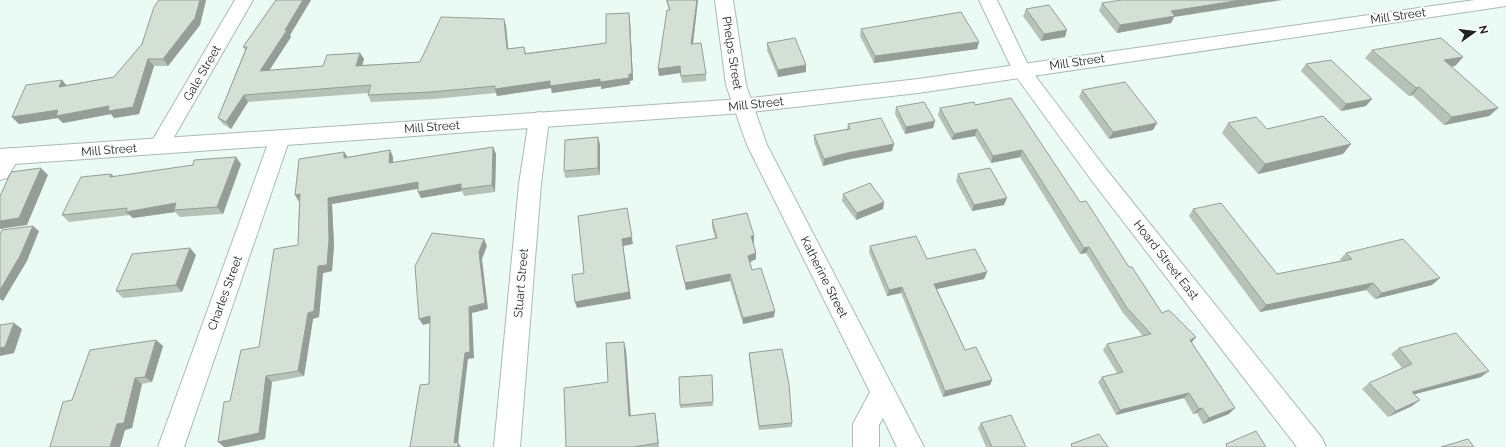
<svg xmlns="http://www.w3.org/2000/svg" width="1506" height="447" font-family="Raleway,sans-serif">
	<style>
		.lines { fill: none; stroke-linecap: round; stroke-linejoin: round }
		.street-casing { stroke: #abbab4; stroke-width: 2 }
		.secondary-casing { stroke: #abbab4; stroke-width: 2 }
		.highway-casing { stroke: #abbab4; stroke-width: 2 }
		.street { fill: #fff; fill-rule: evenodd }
		.secondary { fill: #fff; fill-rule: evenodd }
		.highway { fill: #fff; fill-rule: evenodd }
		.wall { fill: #b6c1b8 }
		.shaded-wall { fill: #949d96 }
		.building { fill: #d4e0d6; stroke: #949d96 }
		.labels { text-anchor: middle; stroke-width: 4; stroke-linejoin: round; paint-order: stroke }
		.street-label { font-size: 12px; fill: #1d2321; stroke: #fff }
	</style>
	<rect width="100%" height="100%" fill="#eafaf4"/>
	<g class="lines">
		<!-- street casing -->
		<g class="street-casing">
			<g id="street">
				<polygon points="235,0 253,0 166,151 159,153 152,151 149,146"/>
				<polygon points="715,0 733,0 746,85 767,145 924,447 897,447 883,418 879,425 879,447 853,447 853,424 870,392 747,145 726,85"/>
				<polygon points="539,112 546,114 549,119 541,184 520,447 494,447 519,184 529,119 532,114"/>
				<polygon points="280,131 287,133 290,138 184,447 158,447 270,138 273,133"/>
				<polygon points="10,148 17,151 20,156 7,178 0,180 0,155 3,151"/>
			</g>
		</g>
		<!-- secondary casing -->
		<g class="secondary-casing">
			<polygon id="secondary" points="979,0 997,0 1030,69 1106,169 1322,438 1326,447 1297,447 1092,181 1015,75"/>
		</g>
		<!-- highway casing -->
		<g class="highway-casing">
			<polygon id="highway" points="1475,0 1506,0 1506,6 918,93 742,113 0,165 0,149 742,99 918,79"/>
		</g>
		<!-- street -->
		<use href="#street" class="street"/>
		<!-- secondary -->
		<use href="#secondary" class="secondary"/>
		<!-- highway -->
		<use href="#highway" class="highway"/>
	</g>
	<!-- wall -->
	<g class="wall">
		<polygon points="159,0 206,0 200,25 168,66 154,66 139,114 114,118 111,114 63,123 58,118 19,124 12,117 62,80 66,85 114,77 142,44"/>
		<polygon points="276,0 311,0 290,35 291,37 269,70 323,66 360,53 364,59 362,65 420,62 504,19 506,26 508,49 524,47 526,53 606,43 630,20 633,80 630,81 630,84 601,89 601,86 552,93 551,88 497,96 496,93 434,99 371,102 368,95 369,93 248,102 231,129 223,124 218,118 245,50 243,47"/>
		<polygon points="666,0 698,0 693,44 706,74 706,81 682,83 680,73 659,76 658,69 669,10"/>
		<polygon points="1102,3 1174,17 1171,23 1117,33 1099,11"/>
		<polygon points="1026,9 1065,37 1041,41 1023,16"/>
		<polygon points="861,29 977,49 874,63 860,36"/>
		<polygon points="767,43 806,72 778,77 767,50"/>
		<polygon points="1372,50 1463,57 1455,66 1451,66 1498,108 1489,116 1444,125 1412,95 1409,96 1365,58"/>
		<polygon points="1306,64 1366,106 1341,111 1301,71"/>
		<polygon points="1082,90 1153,130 1109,139 1079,97"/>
		<polygon points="975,105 1080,202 1162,313 1196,337 1191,342 1229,414 1203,424 1197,413 1193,414 1184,398 1116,415 1098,382 1102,377 1117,373 1103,350 1107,344 1143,336 1123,313 1086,253 1080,254 1020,157 991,163 975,136 952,140 938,115 940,108"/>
		<polygon points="896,107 933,128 905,134 895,114"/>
		<polygon points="1228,123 1267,129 1343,154 1258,174 1222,133"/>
		<polygon points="848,124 894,144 892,151 846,160 823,166 814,142 814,135 847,129"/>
		<polygon points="600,144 600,175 565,178 564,171"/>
		<polygon points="493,147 496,154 495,192 464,196 462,191 421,198 418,189 332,204 334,246 332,271 323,273 319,317 313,319 304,376 272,382 265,439 227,447 224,447 230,401 259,347 298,245 299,202 344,152 348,157 390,150 393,157 393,163"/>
		<polygon points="241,164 223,214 180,217 175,212 133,218 130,215 69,222 62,215 111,174 114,177"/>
		<polygon points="958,174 1004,205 972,211 956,181"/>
		<polygon points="843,194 884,202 883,209 856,220 842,201"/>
		<polygon points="1193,209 1277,274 1341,261 1340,259 1346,253 1432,285 1375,299 1366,290 1260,312 1189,216"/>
		<polygon points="712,220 754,243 753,243 756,253 756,259 750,262 752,270 774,317 743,324 730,281 686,290 677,253 676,246 715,238 712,227"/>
		<polygon points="870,246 987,272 984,279 937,289 965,350 992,380 990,385 943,397 901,293 887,296 869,252"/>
		<polygon points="196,255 182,292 123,298 116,291"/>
		<polygon points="156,340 163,346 152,382 142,384 132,428 125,430 120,447 50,447 72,400"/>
		<polygon points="1399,348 1481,377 1414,394 1412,406 1388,417 1362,389 1369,383 1402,368 1391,354"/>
		<polygon points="626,350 631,416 656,421 659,447 566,447 608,382"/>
		<polygon points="749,353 792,423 792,427 759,430 749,358"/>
		<polygon points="712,375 713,406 680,408 680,405"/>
		<polygon points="981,423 1026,447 986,447 978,428"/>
	</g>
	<!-- shaded-wall -->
	<g class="shaded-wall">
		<polygon points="200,0 206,0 200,25 168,66 163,59"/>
		<polygon points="303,0 311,0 290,35 291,37 265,77 260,71"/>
		<polygon points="697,0 698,0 692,51 691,44"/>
		<polygon points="1241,0 1282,0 1174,17 1171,23 1117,33 1120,25 1171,11"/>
		<polygon points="629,13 630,20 633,80 630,81 630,84 601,89 601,86 552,93 551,88 497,96 495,89 550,81 629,74"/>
		<polygon points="504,19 506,26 509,56 507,49"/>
		<polygon points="1067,30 1065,37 1041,41 1044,34"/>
		<polygon points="979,42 977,49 874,63 875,56"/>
		<polygon points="360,53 364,59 360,73 356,66"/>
		<polygon points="1463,57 1455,66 1437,69 1444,60"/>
		<polygon points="148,59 154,66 139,114 114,118 111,114 63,123 58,118 19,124 12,117 58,110"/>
		<polygon points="806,65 806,72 778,77 778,70"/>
		<polygon points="680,66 680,73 659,76 658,69"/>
		<polygon points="62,80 68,87 59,87"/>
		<polygon points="1419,87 1412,95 1409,96 1416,88"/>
		<polygon points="244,95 248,102 231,129 226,122"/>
		<polygon points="1372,99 1366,106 1341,111 1346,104"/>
		<polygon points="1498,108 1489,116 1444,125 1452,117"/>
		<polygon points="935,121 933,128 905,134 906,127"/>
		<polygon points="1157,123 1153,130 1109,139 1113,132"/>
		<polygon points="977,129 975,136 952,140 954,134"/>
		<polygon points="598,137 600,144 600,175 598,168"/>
		<polygon points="894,144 892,151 846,160 823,166 824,159 847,153"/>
		<polygon points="1351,144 1343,154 1258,174 1265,164"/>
		<polygon points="493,147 496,154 495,192 492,185"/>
		<polygon points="390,150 393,157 393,170 389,163"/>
		<polygon points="1022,150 1020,157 991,163 993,156"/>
		<polygon points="344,152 348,158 344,158"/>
		<polygon points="236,157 241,164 223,214 217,207"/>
		<polygon points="41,168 48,175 27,225 0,229 0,221"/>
		<polygon points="111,174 118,180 110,177"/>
		<polygon points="418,182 421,188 332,204 334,246 332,271 323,273 319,317 313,319 304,376 298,371 308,313 318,266 328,198"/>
		<polygon points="461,184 461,189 462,191 421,198 418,192"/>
		<polygon points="300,194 299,202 295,195"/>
		<polygon points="1007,198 1004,205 972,211 974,205"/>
		<polygon points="884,202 883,209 856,220 857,213"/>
		<polygon points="176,203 174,210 175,212 133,218 126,212"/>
		<polygon points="627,208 633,244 623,246 631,299 577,308 575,302 622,239"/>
		<polygon points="33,226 39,231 27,261 3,301 0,299 0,290"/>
		<rect x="751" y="236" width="3" height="7"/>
		<polygon points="484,239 487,246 482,259 488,309 472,313 474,358 468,359 458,443 461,447 457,447 454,443 469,307 479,252"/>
		<polygon points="1089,247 1086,253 1080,254 1084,248"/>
		<polygon points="190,248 196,255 182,292 176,285"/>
		<polygon points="756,253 756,259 748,263 748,256"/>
		<polygon points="987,272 984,279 932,290 934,284"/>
		<polygon points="730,274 730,281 686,290 685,283"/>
		<polygon points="1440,278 1432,285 1375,299 1382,293"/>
		<polygon points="1373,283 1366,290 1260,312 1266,305"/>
		<polygon points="902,287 901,293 887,296 889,290"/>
		<polygon points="775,311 774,317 743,324 743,318"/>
		<polygon points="430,316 434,322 423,325 419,319"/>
		<polygon points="14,323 22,329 14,353 0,356 0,348"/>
		<polygon points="1196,337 1191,343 1190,340"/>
		<polygon points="156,340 163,346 152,382 145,377"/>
		<polygon points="624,342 626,350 631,424 629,416"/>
		<polygon points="1489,371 1481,377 1404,397 1412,392"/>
		<polygon points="266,376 272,382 265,439 227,447 224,447 218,442"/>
		<polygon points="135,378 142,384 132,428 125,430 120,447 110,447 117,424"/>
		<polygon points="992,380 990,385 943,397 945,391"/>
		<polygon points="1189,393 1184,398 1116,415 1120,410"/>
		<polygon points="1420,400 1412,406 1388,417 1396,411"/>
		<polygon points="1202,408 1197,413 1193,414 1199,409"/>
		<polygon points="1235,408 1229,414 1203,424 1209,418"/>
		<polygon points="655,413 656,421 659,447 658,443"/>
	</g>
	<!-- building -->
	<g class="building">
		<polygon points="159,0 200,0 195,18 163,59 148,59 133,107 108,111 109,106 56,116 58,110 12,117 26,85 62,80 59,87 114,77 142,44 154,7"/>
		<polygon points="276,0 303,0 285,30 287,30 260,71 323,66 327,55 360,53 356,66 420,62 441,17 504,19 507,49 524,47 525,54 606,43 606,14 629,13 632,74 629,74 629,78 600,82 600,79 550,86 550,81 495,89 495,86 431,92 368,95 371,85 244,95 226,122 218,118 247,47 243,47"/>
		<polygon points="667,0 697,0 691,44 701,43 706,74 681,76 680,66 658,69 667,10 670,10"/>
		<polygon points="1122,0 1241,0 1171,11 1175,16 1120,25 1102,3"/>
		<polygon points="1049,5 1067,30 1044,34 1026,9"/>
		<polygon points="961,12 979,42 875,56 861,29"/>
		<polygon points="795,38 806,65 778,70 767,43"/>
		<polygon points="1441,38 1463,57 1444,60 1498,108 1452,117 1419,87 1416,88 1372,50"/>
		<polygon points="1331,60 1372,99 1346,104 1306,64"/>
		<polygon points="1125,82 1157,123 1113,132 1082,90"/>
		<polygon points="1011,98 1080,202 1086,201 1129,267 1132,267 1162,313 1169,310 1196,337 1190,340 1235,408 1209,418 1202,408 1199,409 1189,393 1120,410 1102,377 1123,372 1107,344 1151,334 1127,308 1089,247 1084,248 1022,150 993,156 977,129 954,134 940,108 974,102 975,105"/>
		<polygon points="924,102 935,121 906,127 896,107"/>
		<polygon points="1323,116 1351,144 1265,164 1228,123 1256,117 1267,129"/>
		<polygon points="881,118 894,144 847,153 824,159 814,135 850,129 848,124"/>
		<polygon points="598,137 598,168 564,171 565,140"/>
		<polygon points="493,147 492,185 461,189 461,184 418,192 418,182 328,198 329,239 327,265 318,266 314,311 308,313 298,371 266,376 259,433 218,442 224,402 230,401 241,350 259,347 274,249 298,245 300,194 295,195 299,159 344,152 344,158 390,150 389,163"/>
		<polygon points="236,157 217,207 174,210 176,203 126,212 127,208 62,215 81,177 111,174 110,177 193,165 194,160"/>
		<polygon points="41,168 19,218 0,221 0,196 11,172"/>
		<polygon points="990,168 1007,198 974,205 958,174"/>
		<polygon points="870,183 884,202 857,213 843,194"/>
		<polygon points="1221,203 1277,274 1352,259 1346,253 1403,239 1440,278 1382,293 1373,283 1266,305 1193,209"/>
		<polygon points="627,208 632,237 622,239 629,292 575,302 572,275 584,273 578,216"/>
		<polygon points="747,213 754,236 751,236 756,253 748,256 752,270 761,268 775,311 743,318 730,274 685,283 676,246 717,238 712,220"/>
		<polygon points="33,226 20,256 0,290 0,235 2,230"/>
		<polygon points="432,233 484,239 479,252 485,303 469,307 470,352 465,353 454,443 458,442 458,447 410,447 420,385 429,384 430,316 419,319 415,266"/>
		<polygon points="916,236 927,259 975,249 987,272 934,284 965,350 976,347 992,380 945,391 902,287 889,290 870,246"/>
		<polygon points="190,248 176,285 116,291 132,254"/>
		<polygon points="14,323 5,347 0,348 0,325"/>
		<polygon points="1456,333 1489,371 1412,392 1420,400 1396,411 1369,383 1412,364 1399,348"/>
		<polygon points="156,340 145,377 135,378 124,423 117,424 110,447 50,447 63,402 72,400 90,350"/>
		<polygon points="624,342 629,416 655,413 658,443 633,447 566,447 564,388 608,382 606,343"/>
		<polygon points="782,349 789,384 792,423 759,426 749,353"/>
		<polygon points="712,375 713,402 680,405 679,377"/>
		<polygon points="1011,415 1026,447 992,447 981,423"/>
		<polygon points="1256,431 1266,447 1227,447 1226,444"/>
		<polygon points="1099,434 1108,447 1072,447 1071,444"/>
		<polygon points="1468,439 1474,447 1441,447"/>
	</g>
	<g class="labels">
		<!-- street labels -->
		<g class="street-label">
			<text transform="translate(1398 16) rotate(-8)" y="4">Mill Street</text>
			<text transform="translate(732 53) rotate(81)" y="4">Phelps Street</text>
			<text transform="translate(1077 62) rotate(-8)" y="4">Mill Street</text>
			<text transform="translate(202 73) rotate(-60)" y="4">Gale Street</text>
			<text transform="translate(756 104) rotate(-6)" y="4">Mill Street</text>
			<text transform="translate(432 127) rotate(-4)" y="4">Mill Street</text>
			<text transform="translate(109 150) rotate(-4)" y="4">Mill Street</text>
			<text transform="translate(1166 260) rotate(52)" y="4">Hoard Street East</text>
			<text transform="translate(824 277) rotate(63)" y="4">Katherine Street</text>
			<text transform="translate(521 283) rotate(-85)" y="4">Stuart Street</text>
			<text transform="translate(225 293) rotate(-70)" y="4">Charles Street</text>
		</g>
	</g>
	<!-- north arrow -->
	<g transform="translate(1474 32) rotate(76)" stroke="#ffffff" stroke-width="3" paint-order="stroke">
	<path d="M0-3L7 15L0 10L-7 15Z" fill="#1d2321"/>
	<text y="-6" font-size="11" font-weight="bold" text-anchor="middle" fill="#1d2321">N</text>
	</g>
</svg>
